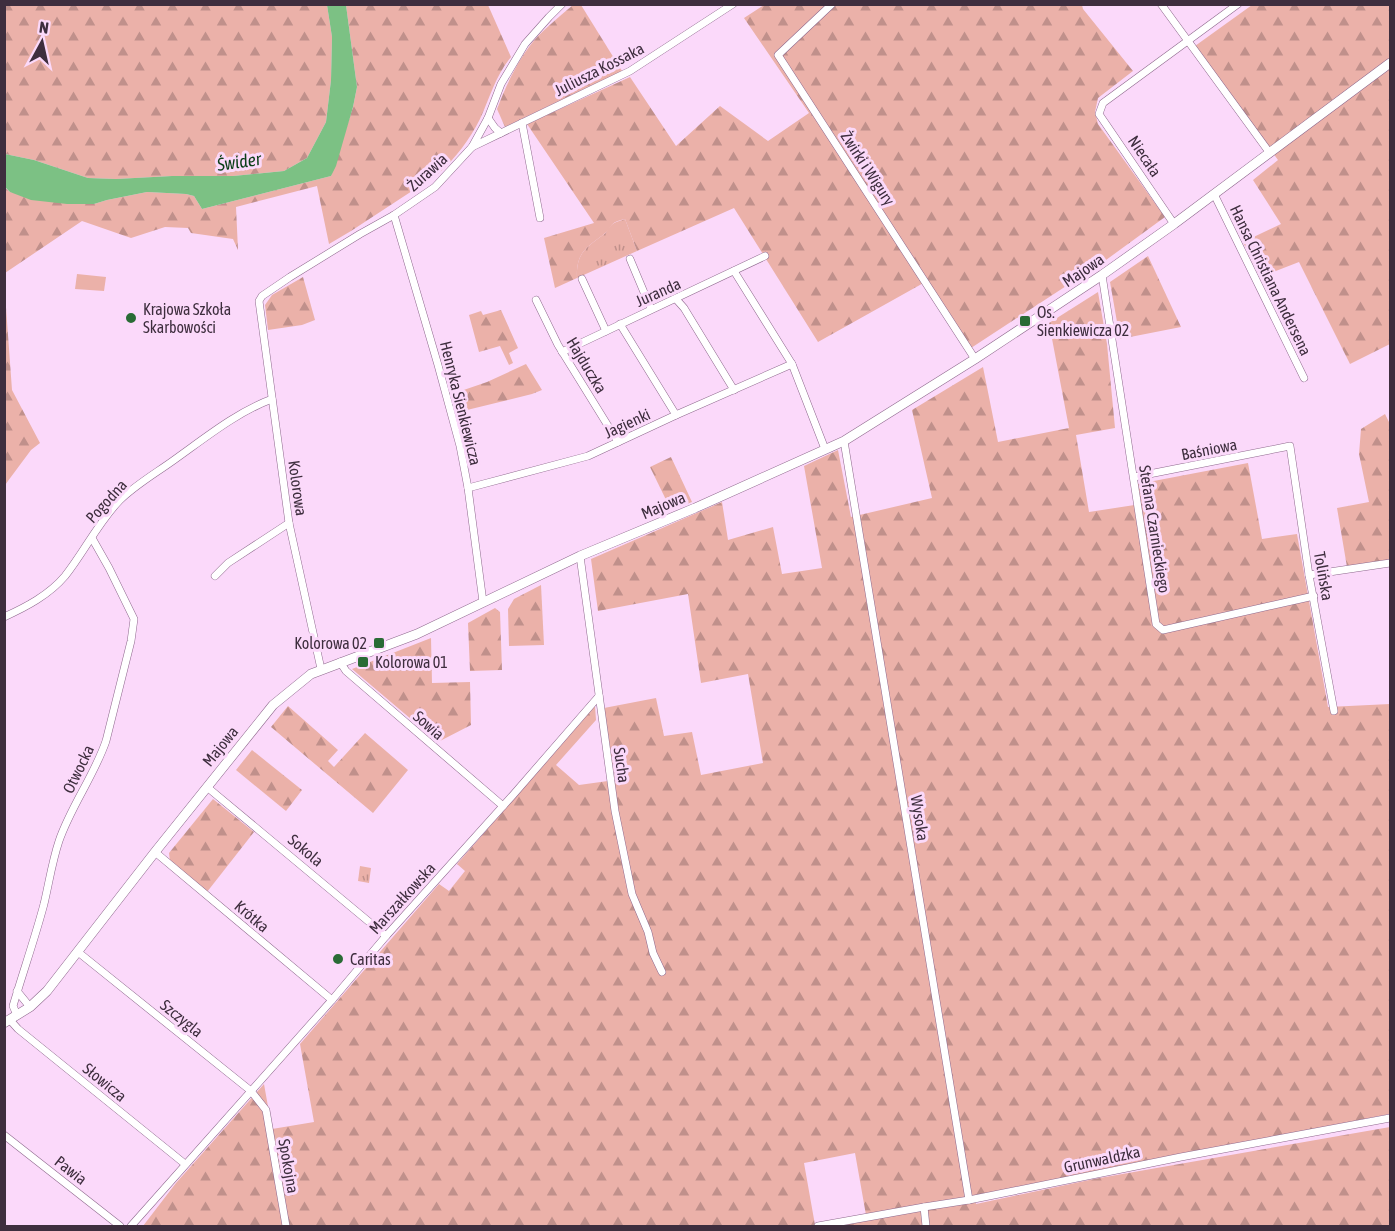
<svg xmlns="http://www.w3.org/2000/svg" width="1395" height="1231" font-family="'Asap Condensed',sans-serif">
	<style>
		.grass { fill: url(#grass-tufts) }
		.forest { fill: url(#forest-firs); fill-rule: evenodd }
		.pitch { fill: #ebb1a9 }
		.water { fill: #7cc184 }
		.lines { fill: none; stroke-linecap: round; stroke-linejoin: round }
		.street-casing { stroke: #8e688d; stroke-width: 8 }
		.secondary-casing { stroke: #8e688d; stroke-width: 10 }
		.street { stroke: #fff; stroke-width: 7 }
		.secondary { stroke: #fff; stroke-width: 9 }
		.poi-dot { fill: #296b35; stroke: #fbd9fa; stroke-width: 2 }
		.labels { text-anchor: middle; stroke-width: 6; stroke-linejoin: round; paint-order: stroke }
		.street-label { font-size: 16px; fill: #3e2e3e; stroke: #fbd9fa }
		.poi-label { font-size: 16px; fill: #3e2e3e; stroke: #fbd9fa; text-anchor: start }
		.water-label { font-size: 18px; font-style: italic; fill: #0a3e17; stroke: #fbd9fa }
	</style>
	<defs>
		<pattern id="grass-tufts" width="24" height="20" patternUnits="userSpaceOnUse" patternTransform="scale(1.5)"><rect width="24" height="20" fill="#ebb1a9"/><path d="M3 7l-1-3M5 7V3M7 7l1-3M15 17l-1-3M17 17v-4M19 17l1-3" fill="none" stroke="#c0908b"/></pattern>
		<pattern id="forest-firs" width="22" height="20" patternUnits="userSpaceOnUse" patternTransform="scale(1.5)"><rect width="22" height="20" fill="#ebb1a9"/><path d="M5 1l3.5 6h-7zM16 11l3.5 6h-7z" fill="#c0908b"/></pattern>
	</defs>
	<rect width="100%" height="100%" fill="#fbd9fa"/>
	<!-- grass -->
	<g class="grass">
		<path d="M625,219L637,251L577,278C576,254 585,248 603,235C608,232 605,233 609,228C613,222 619,221 625,219Z"/>
		<polygon points="360,866 371,868 369,883 358,881"/>
	</g>
	<!-- forest -->
	<g class="forest">
		<polygon points="5,5 327,5 332,37 331,80 326,122 307,158 284,171 233,176 172,176 116,179 88,178 34,160 5,154"/>
		<path d="M346,5H488L511,57C496,75 490,97 480,119C470,139 455,159 438,174L351,231L329,244L317,186L236,207L238,250L233,239L191,233L188,228L165,227L131,238L82,221L5,273L4,187L10,192L94,204L107,200L147,192L186,194L194,196L202,209L331,176L353,107L357,87Z"/>
		<path d="M573,5H581L622,71L505,127L497,109C507,83 519,57 538,36C549,25 561,15 573,5Z"/>
		<path d="M764,5H1082L1083,9L1133,71L1098,98L1095,112L1098,124L1165,217L1106,260L971,348L927,281L818,342L734,208L637,251L625,219C607,223 614,227 603,235C585,248 576,254 577,278L555,288L544,238L594,223L527,124L630,77L676,146L720,106L768,141L809,113L744,18Z"/>
		<polygon points="1252,5 1390,5 1390,344 1350,364 1299,262 1260,277 1243,242 1281,224 1253,180 1278,160 1195,46"/>
		<polygon points="1148,256 1181,327 1120,339 1110,282"/>
		<polygon points="303,277 315,320 302,325 268,330 265,305 272,295"/>
		<polygon points="4,280 12,390 40,443 31,450 5,485"/>
		<path d="M1098,292L1107,344L1115,428L1076,435L1089,512L1141,504L1138,484L1248,463L1262,539L1297,534L1328,707L1390,704V1114L1250,1141L975,1197L976,1204L1094,1179L1390,1127V1226H143L176,1183L264,1084L272,1129L314,1122L300,1044L439,884L449,891L465,871L457,864L595,706L596,720L556,765L579,785L615,780L604,708L656,698L664,736L692,732L701,775L763,763L748,674L701,683L688,594L598,611L591,559L722,502L728,540L773,527L782,574L822,568L804,466L838,450L851,517L932,498L912,410L983,367L998,442L1069,428L1049,323ZM855,1153L866,1215L815,1225L804,1163Z"/>
		<polygon points="501,310 518,348 509,353 513,363 509,365 500,346 479,352 469,315 481,311 483,315"/>
		<polygon points="526,364 542,390 532,394 467,410 466,407 456,409 452,394 487,382"/>
		<polygon points="1385,414 1390,424 1390,560 1347,567 1337,508 1369,502 1359,454 1361,429"/>
		<polygon points="671,457 692,502 671,510 650,467"/>
		<polygon points="541,585 544,645 509,646 508,609 514,599"/>
		<polygon points="495,608 500,612 502,670 470,671 468,623"/>
		<polygon points="431,638 432,683 470,682 471,725 438,742 352,669"/>
		<polygon points="288,706 338,750 328,761 334,767 365,733 408,770 373,813 271,727"/>
		<polygon points="252,750 302,790 286,811 236,770"/>
		<polygon points="213,799 254,832 207,892 170,862 169,853"/>
	</g>
	<!-- pitch -->
	<polygon class="pitch" points="77,274 106,277 104,291 75,289"/>
	<!-- water -->
	<polygon class="water" points="327,5 346,5 357,87 353,107 336,166 331,176 202,209 194,196 186,194 147,192 107,200 94,204 67,204 31,200 10,192 5,187 5,154 34,160 88,178 116,179 172,176 233,176 284,171 307,158 326,122 331,80 332,37"/>
	<g class="lines">
		<!-- street casing -->
		<g class="street-casing">
			<g id="street">
				<polyline points="832,4 778,55 975,359"/>
				<polyline points="1161,4 1269,152"/>
				<polyline points="488,118 495,128 501,133"/>
				<polyline points="522,123 540,218"/>
				<polyline points="472,147 630,71 733,4"/>
				<polyline points="1214,194 1304,378"/>
				<polyline points="394,215 438,365 460,446 468,488 483,602"/>
				<polyline points="1174,224 1099,114 1103,103 1238,4"/>
				<polyline points="630,259 651,309"/>
				<polyline points="734,271 792,364 825,449"/>
				<polyline points="1102,275 1156,624 1163,630 1314,596"/>
				<polyline points="582,279 606,331"/>
				<polyline points="676,299 684,308 734,390"/>
				<polyline points="536,300 558,345 618,442"/>
				<polyline points="620,324 676,415"/>
				<polyline points="562,352 765,256"/>
				<polyline points="844,441 969,1200"/>
				<polyline points="1134,477 1290,446 1309,575 1334,711"/>
				<polyline points="468,488 588,456 676,415 792,364"/>
				<polyline points="580,556 615,811 632,894 648,932 653,953 662,972"/>
				<polyline points="1309,575 1390,563"/>
				<polyline points="215,576 228,563 289,523"/>
				<path d="M4,617C26,607 49,595 65,576C84,552 98,523 119,501C135,485 156,473 174,460C205,438 237,412 272,399"/>
				<polyline points="340,662 346,671 503,806"/>
				<polyline points="321,669 289,523 259,301 262,296 290,277 360,234 394,215 435,187 472,147 488,118 501,84 525,44 549,17 562,4"/>
				<polyline points="207,787 386,936"/>
				<polyline points="155,852 332,1000"/>
				<polyline points="78,952 251,1091 266,1110 286,1226"/>
				<polyline points="17,991 30,1007"/>
				<path d="M17,1015L13,1006C23,972 35,938 44,904C49,883 52,862 59,841C71,806 94,776 106,741L131,641L134,619L109,568L92,538"/>
				<polyline points="10,1020 18,1029 185,1164"/>
				<polyline points="4,1135 120,1226"/>
				<polyline points="924,1207 926,1226"/>
				<polyline points="131,1226 332,1000 386,936 513,795 599,696"/>
				<polyline points="818,1226 924,1207 969,1200 1181,1157 1390,1118"/>
			</g>
		</g>
		<!-- secondary casing -->
		<g class="secondary-casing">
			<polyline id="secondary" points="4,1023 30,1007 47,991 155,852 273,705 311,674 417,634 580,556 695,508 844,441 975,359 1102,275 1174,224 1390,63"/>
		</g>
		<!-- street -->
		<use href="#street" class="street"/>
		<!-- secondary -->
		<use href="#secondary" class="secondary"/>
	</g>
	<!-- markers -->
	<g class="poi-dot">
		<circle cx="131" cy="318" r="6"/>
		<rect x="1019" y="315" width="12" height="12" rx="3"/>
		<rect x="373" y="637" width="12" height="12" rx="3"/>
		<rect x="357" y="656" width="12" height="12" rx="3"/>
		<circle cx="338" cy="959" r="6"/>
	</g>
	<g class="labels">
		<!-- street labels -->
		<g class="street-label">
			<text transform="translate(599 69) rotate(-27)" y="6">Juliusza Kossaka</text>
			<text transform="translate(1145 156) rotate(56)" y="6">Niecała</text>
			<text transform="translate(868 168) rotate(57)" y="6">Żwirki i Wigury</text>
			<text transform="translate(427 172) rotate(-42)" y="6">Żurawia</text>
			<text transform="translate(1083 270) rotate(-34)" y="6">Majowa</text>
			<text transform="translate(1271 280) rotate(64)" y="6">Hansa Christiana Andersena</text>
			<text transform="translate(658 292) rotate(-24)" y="6">Juranda</text>
			<text transform="translate(587 365) rotate(59)" y="6">Hajduczka</text>
			<text transform="translate(461 403) rotate(76)" y="6">Henryka Sienkiewicza</text>
			<text transform="translate(627 423) rotate(-25)" y="6">Jagienki</text>
			<text transform="translate(1209 449) rotate(-11)" y="6">Baśniowa</text>
			<text transform="translate(298 488) rotate(82)" y="6">Kolorowa</text>
			<text transform="translate(106 501) rotate(-48)" y="6">Pogodna</text>
			<text transform="translate(663 505) rotate(-23)" y="6">Majowa</text>
			<text transform="translate(1155 529) rotate(81)" y="6">Stefana Czarnieckiego</text>
			<text transform="translate(1324 576) rotate(80)" y="6">Tolińska</text>
			<text transform="translate(429 725) rotate(41)" y="6">Sowia</text>
			<text transform="translate(220 746) rotate(-51)" y="6">Majowa</text>
			<text transform="translate(622 765) rotate(82)" y="6">Sucha</text>
			<text transform="translate(78 769) rotate(-64)" y="6">Otwocka</text>
			<text transform="translate(920 818) rotate(81)" y="6">Wysoka</text>
			<text transform="translate(306 850) rotate(40)" y="6">Sokola</text>
			<text transform="translate(402 898) rotate(-48)" y="6">Marszałkowska</text>
			<text transform="translate(252 916) rotate(40)" y="6">Krótka</text>
			<text transform="translate(182 1018) rotate(39)" y="6">Szczygla</text>
			<text transform="translate(105 1082) rotate(39)" y="6">Słowicza</text>
			<text transform="translate(1102 1159) rotate(-12)" y="6">Grunwaldzka</text>
			<text transform="translate(289 1166) rotate(80)" y="6">Spokojna</text>
			<text transform="translate(71 1170) rotate(38)" y="6">Pawia</text>
		</g>
		<!-- poi labels -->
		<g class="poi-label">
			<text x="143" y="315">Krajowa Szkoła<tspan x="143" dy="18">Skarbowości</tspan></text>
			<text x="1037" y="318">Os.<tspan x="1037" dy="18">Sienkiewicza 02</tspan></text>
			<text x="367" y="649" text-anchor="end">Kolorowa 02</text>
			<text x="375" y="668">Kolorowa 01</text>
			<text x="350" y="965">Caritas</text>
		</g>
		<!-- water labels -->
		<g class="water-label">
			<text transform="translate(239 162) rotate(-8)" y="6">Świder</text>
		</g>
	</g>
	<!-- border -->
	<rect width="1395" height="1231" fill="none" stroke="#3e2e3e" stroke-width="12"/>
	<!-- north arrow -->
	<g transform="translate(42 42) rotate(8)" stroke="#fbd9fa" stroke-width="4.5" paint-order="stroke">
	<path d="M0-4.5L10 22L0 15L-10 22Z" fill="#3e2e3e"/>
	<text y="-9" font-size="16" font-weight="bold" text-anchor="middle" fill="#3e2e3e">N</text>
	</g>
</svg>
